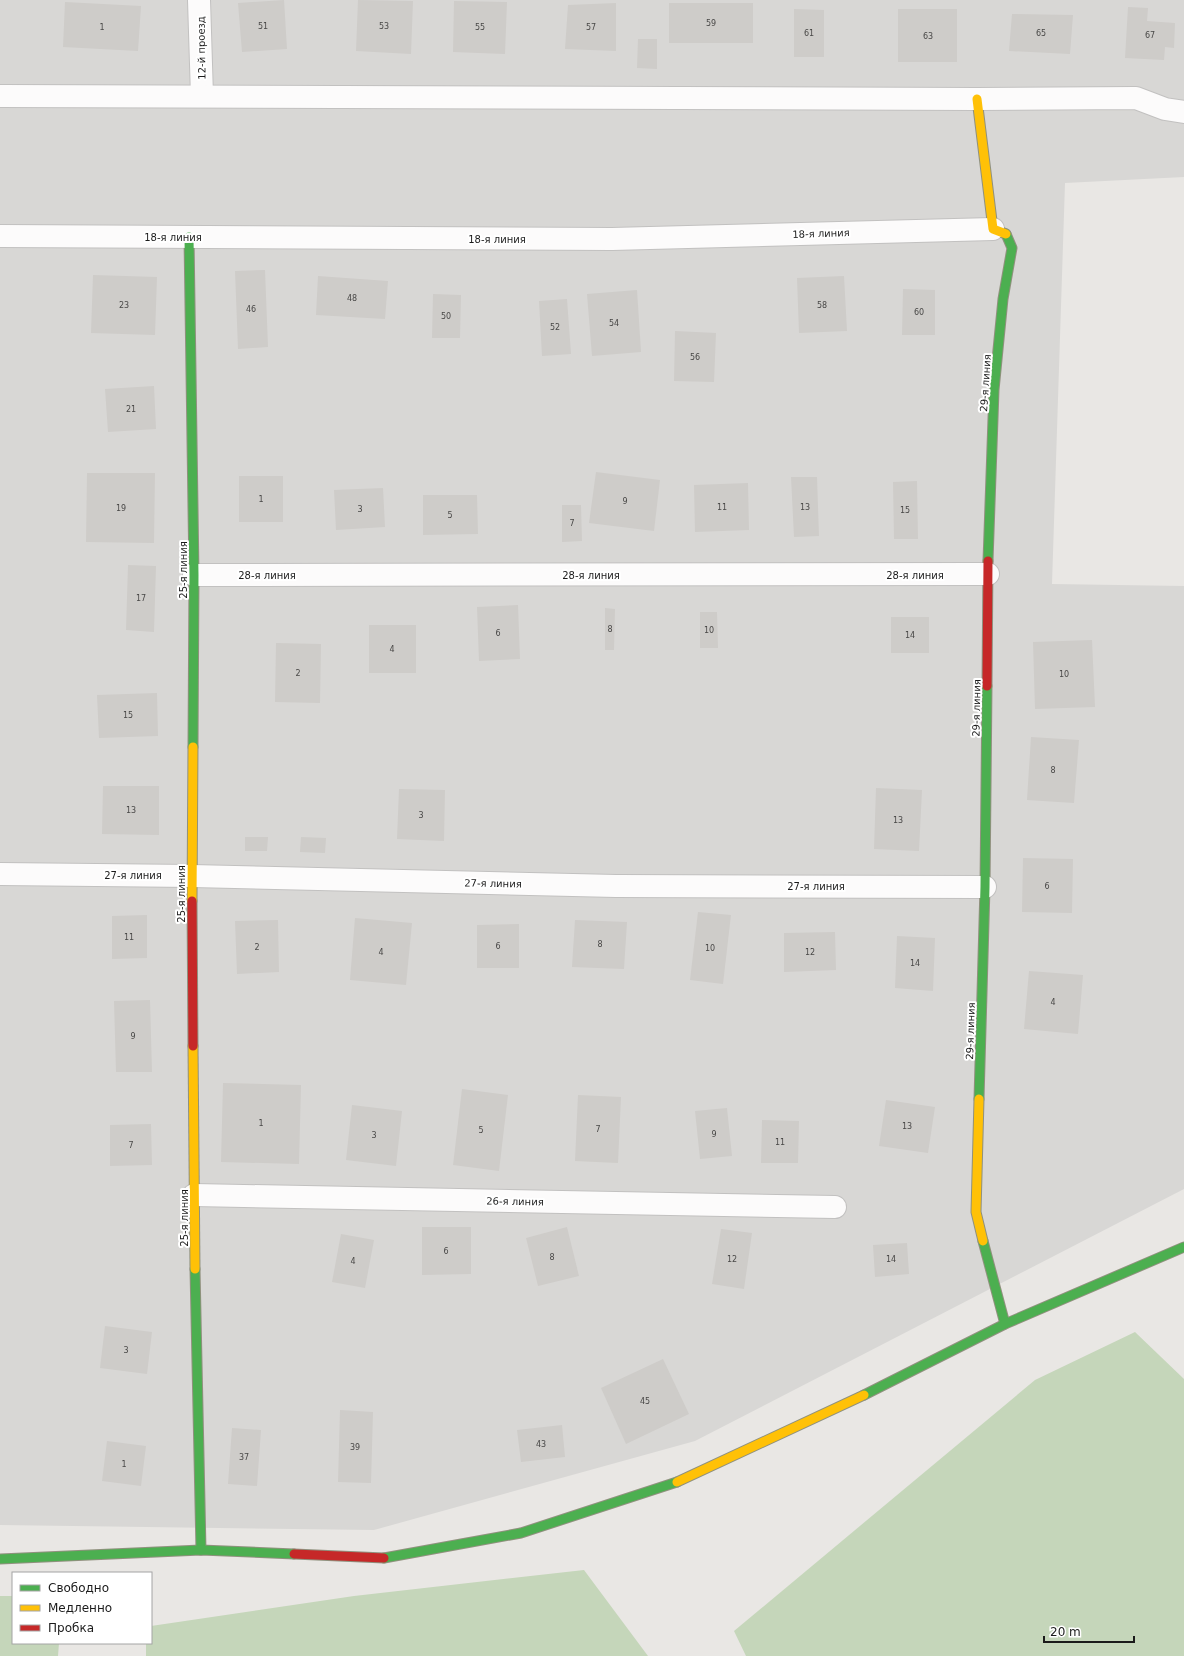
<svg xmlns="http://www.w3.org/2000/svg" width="1184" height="1656" font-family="'DejaVu Sans',sans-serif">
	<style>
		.residential { fill: #d8d7d5 }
		.forest { fill: #c5d6ba }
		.building { fill: #ceccc9 }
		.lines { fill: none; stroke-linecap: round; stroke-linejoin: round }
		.street-casing { stroke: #c2c1c0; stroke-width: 24 }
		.fast-casing { stroke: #90917e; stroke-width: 11 }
		.slow-casing { stroke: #90917e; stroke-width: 11 }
		.jam-casing { stroke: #90917e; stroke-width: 11 }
		.street { stroke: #fcfbfb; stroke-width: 22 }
		.fast { stroke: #4caf50; stroke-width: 9 }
		.slow { stroke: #ffc107; stroke-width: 9 }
		.jam { stroke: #c62828; stroke-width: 9 }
		.labels { text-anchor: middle; stroke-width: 4; stroke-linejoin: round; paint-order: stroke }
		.number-label { font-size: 8px; fill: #484746 }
		.street-label { font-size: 10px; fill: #1b1b1b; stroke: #fff }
	</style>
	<rect width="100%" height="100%" fill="#e9e7e4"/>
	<!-- residential -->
	<polygon class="residential" points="0,0 1184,0 1184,177 1065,183 1052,584 1184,586 1184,1189 695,1441 374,1530 0,1525"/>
	<!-- forest -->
	<g class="forest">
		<polygon points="1135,1332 1184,1379 1184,1656 746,1656 734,1631 1035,1380"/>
		<polygon points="584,1570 648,1656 146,1656 146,1643 151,1643 151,1626 354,1596"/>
		<polygon points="0,1596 13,1596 13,1643 59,1643 58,1656 0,1656"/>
	</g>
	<!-- building -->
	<g class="building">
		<polygon points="284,0 287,49 242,52 238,3"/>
		<polygon points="358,0 413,1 411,54 356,51"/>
		<polygon points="454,1 507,2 505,54 453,52"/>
		<polygon points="65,2 141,6 138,51 63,47"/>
		<polygon points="616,3 616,51 565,49 568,5"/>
		<rect x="669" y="3" width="84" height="40"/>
		<polygon points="1128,7 1148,8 1147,21 1175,23 1174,48 1165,47 1164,60 1125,58"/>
		<polygon points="794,9 824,10 824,57 794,57"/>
		<rect x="898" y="9" width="59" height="53"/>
		<polygon points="1012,14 1073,15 1070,54 1009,51"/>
		<polygon points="638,39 657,39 657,69 637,68"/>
		<polygon points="265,270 268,347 238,349 235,271"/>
		<polygon points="93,275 157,277 155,335 91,333"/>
		<polygon points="318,276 388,281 385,319 316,315"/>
		<polygon points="844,276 847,331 799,333 797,278"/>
		<polygon points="903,289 935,290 935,335 902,335"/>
		<polygon points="637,290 641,352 592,356 587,294"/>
		<polygon points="433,294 461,295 460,338 432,338"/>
		<polygon points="567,299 571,354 542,356 539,301"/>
		<polygon points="675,331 716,333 714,382 674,381"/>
		<polygon points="154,386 156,429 108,432 105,389"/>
		<polygon points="596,472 660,480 654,531 589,523"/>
		<polygon points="87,473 155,473 154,543 86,542"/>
		<rect x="239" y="476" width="44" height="46"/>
		<polygon points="791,477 817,477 819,536 794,537"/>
		<polygon points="917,481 918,539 894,539 893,482"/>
		<polygon points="748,483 749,530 695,532 694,485"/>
		<polygon points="383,488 385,527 336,530 334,490"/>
		<polygon points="423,495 477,495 478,534 423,535"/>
		<polygon points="562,505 581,505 582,541 562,542"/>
		<polygon points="128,565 156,566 154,632 126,630"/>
		<polygon points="518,605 520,659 479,661 477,607"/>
		<polygon points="605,608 615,609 614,650 605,650"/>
		<polygon points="700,612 717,612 718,648 700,648"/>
		<rect x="891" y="617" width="38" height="36"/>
		<rect x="369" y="625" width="47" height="48"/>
		<polygon points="1092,640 1095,707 1035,709 1033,642"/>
		<polygon points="276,643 321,644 320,703 275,702"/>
		<polygon points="157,693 158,736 99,738 97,695"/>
		<polygon points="1031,737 1079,740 1074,803 1027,800"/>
		<polygon points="103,786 159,786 159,835 102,834"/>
		<polygon points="876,788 922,790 919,851 874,849"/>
		<polygon points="399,789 445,790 444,841 397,839"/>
		<polygon points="245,837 268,837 267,851 245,851"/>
		<polygon points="301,837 326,838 325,853 300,852"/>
		<polygon points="1023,858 1073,859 1072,913 1022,912"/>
		<polygon points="698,912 731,915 723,984 690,980"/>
		<polygon points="147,915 147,958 112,959 112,916"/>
		<polygon points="355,918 412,923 406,985 350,980"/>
		<polygon points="278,920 279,972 237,974 235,921"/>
		<polygon points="575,920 627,922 624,969 572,967"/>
		<polygon points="519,924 519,968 477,968 477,925"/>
		<polygon points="835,932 836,970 784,972 784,933"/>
		<polygon points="897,936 935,938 933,991 895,988"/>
		<polygon points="1029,971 1083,975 1078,1034 1024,1029"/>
		<polygon points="150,1000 152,1072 116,1072 114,1001"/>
		<polygon points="223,1083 301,1085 299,1164 221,1162"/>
		<polygon points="462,1089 508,1095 499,1171 453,1165"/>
		<polygon points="578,1095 621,1097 618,1163 575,1161"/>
		<polygon points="886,1100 935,1107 928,1153 879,1146"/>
		<polygon points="352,1105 402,1111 396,1166 346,1160"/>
		<polygon points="727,1108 732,1156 700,1159 695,1111"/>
		<polygon points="762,1120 799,1121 798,1163 761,1163"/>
		<polygon points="151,1124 152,1165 110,1166 110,1125"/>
		<polygon points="422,1227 471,1227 471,1274 422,1275"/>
		<polygon points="567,1227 579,1276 538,1286 526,1238"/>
		<polygon points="721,1229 752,1233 744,1289 712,1284"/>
		<polygon points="341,1234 374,1240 365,1288 332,1282"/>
		<polygon points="907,1243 909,1274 875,1277 873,1245"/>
		<polygon points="105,1326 152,1332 147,1374 100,1368"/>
		<polygon points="663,1359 689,1414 626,1444 601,1388"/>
		<polygon points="340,1410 373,1412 371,1483 338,1482"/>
		<polygon points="562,1425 565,1457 521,1462 517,1430"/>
		<polygon points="232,1428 261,1430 257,1486 228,1484"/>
		<polygon points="107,1441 146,1446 141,1486 102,1481"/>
	</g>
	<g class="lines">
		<!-- street casing -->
		<g class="street-casing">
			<g id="street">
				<polyline points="199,0 202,96"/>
				<polyline points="0,96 977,99 1136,98 1165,109 1184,112"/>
				<polyline points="0,236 612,239 993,229"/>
				<polyline points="194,575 988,574"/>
				<polyline points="0,874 192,876 616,886 985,887"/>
				<polyline points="194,1195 835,1207"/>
			</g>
		</g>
		<!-- fast casing -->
		<g class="fast-casing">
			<g id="fast">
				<polyline points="189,237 194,575 193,747"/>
				<polyline points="988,561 994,390 1003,299 1012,248 1006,234"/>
				<polyline points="979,1099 985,887 987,686"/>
				<polyline points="983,1241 1005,1324"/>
				<polyline points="195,1269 201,1550"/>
				<polyline points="864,1395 1005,1324 1184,1247"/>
				<polyline points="384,1558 521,1533 677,1482"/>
				<polyline points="0,1559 201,1550 294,1554"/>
			</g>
		</g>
		<!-- slow casing -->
		<g class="slow-casing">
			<g id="slow">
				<polyline points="977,99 993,229 1006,234"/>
				<polyline points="192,901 193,747"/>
				<polyline points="193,1046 195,1269"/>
				<polyline points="979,1099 976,1212 983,1241"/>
				<polyline points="677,1482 864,1395"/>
			</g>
		</g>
		<!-- jam casing -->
		<g class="jam-casing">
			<g id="jam">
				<polyline points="987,686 988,561"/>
				<polyline points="192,901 193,1046"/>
				<polyline points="294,1554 384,1558"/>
			</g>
		</g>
		<!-- street -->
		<use href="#street" class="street"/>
		<!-- fast -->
		<use href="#fast" class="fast"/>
		<!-- slow -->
		<use href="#slow" class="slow"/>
		<!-- jam -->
		<use href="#jam" class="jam"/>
	</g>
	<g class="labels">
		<!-- number labels -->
		<g class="number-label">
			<text x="711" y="26">59</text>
			<text x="263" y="29">51</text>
			<text x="384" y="29">53</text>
			<text x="102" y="30">1</text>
			<text x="480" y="30">55</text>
			<text x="591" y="30">57</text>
			<text x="809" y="36">61</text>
			<text x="1041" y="36">65</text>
			<text x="1150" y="38">67</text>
			<text x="928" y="39">63</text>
			<text x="352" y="301">48</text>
			<text x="124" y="308">23</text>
			<text x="822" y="308">58</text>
			<text x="251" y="312">46</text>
			<text x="919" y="315">60</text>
			<text x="446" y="319">50</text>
			<text x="614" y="326">54</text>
			<text x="555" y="330">52</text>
			<text x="695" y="360">56</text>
			<text x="131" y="412">21</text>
			<text x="261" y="502">1</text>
			<text x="625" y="504">9</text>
			<text x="722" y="510">11</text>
			<text x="805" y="510">13</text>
			<text x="121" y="511">19</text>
			<text x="360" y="512">3</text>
			<text x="905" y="513">15</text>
			<text x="450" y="518">5</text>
			<text x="572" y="526">7</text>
			<text x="141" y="601">17</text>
			<text x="610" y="632">8</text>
			<text x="709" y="633">10</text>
			<text x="498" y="636">6</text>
			<text x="910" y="638">14</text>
			<text x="392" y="652">4</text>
			<text x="298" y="676">2</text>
			<text x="1064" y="677">10</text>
			<text x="128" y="718">15</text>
			<text x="1053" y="773">8</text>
			<text x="131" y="813">13</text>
			<text x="421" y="818">3</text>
			<text x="898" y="823">13</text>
			<text x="1047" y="889">6</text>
			<text x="129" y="940">11</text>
			<text x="600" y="947">8</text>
			<text x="498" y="949">6</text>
			<text x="257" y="950">2</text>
			<text x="710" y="951">10</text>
			<text x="381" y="955">4</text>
			<text x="810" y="955">12</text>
			<text x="915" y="966">14</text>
			<text x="1053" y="1005">4</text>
			<text x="133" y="1039">9</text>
			<text x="261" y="1126">1</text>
			<text x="907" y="1129">13</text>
			<text x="598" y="1132">7</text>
			<text x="481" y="1133">5</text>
			<text x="714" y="1137">9</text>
			<text x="374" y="1138">3</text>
			<text x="780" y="1145">11</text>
			<text x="131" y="1148">7</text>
			<text x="446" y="1254">6</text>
			<text x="552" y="1260">8</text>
			<text x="732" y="1262">12</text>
			<text x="891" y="1262">14</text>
			<text x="353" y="1264">4</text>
			<text x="126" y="1353">3</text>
			<text x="645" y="1404">45</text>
			<text x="541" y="1447">43</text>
			<text x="355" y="1450">39</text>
			<text x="244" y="1460">37</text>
			<text x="124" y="1467">1</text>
		</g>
		<!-- street labels -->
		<g class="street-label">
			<text transform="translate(201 48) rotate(-91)" y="4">12-й проезд</text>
			<text transform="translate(821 233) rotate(-2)" y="4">18-я линия</text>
			<text x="173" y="241">18-я линия</text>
			<text x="497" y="243">18-я линия</text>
			<text transform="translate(985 383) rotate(-86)" y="4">29-я линия</text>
			<text transform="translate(183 570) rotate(-90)" y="4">25-я линия</text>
			<text x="267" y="579">28-я линия</text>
			<text x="591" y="579">28-я линия</text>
			<text x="915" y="579">28-я линия</text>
			<text transform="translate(976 708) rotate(-89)" y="4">29-я линия</text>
			<text x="133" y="879">27-я линия</text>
			<text transform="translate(493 883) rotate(1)" y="4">27-я линия</text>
			<text x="816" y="890">27-я линия</text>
			<text transform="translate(181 894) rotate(-90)" y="4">25-я линия</text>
			<text transform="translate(970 1031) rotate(-88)" y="4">29-я линия</text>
			<text transform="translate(515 1201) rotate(1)" y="4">26-я линия</text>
			<text transform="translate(184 1218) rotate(-90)" y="4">25-я линия</text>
		</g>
	</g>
	<!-- legend -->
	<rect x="12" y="1572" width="140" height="72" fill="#ffffff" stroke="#a4a4a4"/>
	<rect x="20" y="1585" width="20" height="6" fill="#4caf50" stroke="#a4a4a4"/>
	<text x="48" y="1592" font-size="12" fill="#1b1b1b">Свободно</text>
	<rect x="20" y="1605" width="20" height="6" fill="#ffc107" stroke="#a4a4a4"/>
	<text x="48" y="1612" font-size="12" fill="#1b1b1b">Медленно</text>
	<rect x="20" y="1625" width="20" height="6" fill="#c62828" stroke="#a4a4a4"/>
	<text x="48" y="1632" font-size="12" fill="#1b1b1b">Пробка</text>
	<!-- scale -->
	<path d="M1044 1636v6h90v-6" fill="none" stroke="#1b1b1b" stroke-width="2"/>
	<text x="1050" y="1636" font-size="12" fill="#1b1b1b" stroke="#ffffff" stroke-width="3" paint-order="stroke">20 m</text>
</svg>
